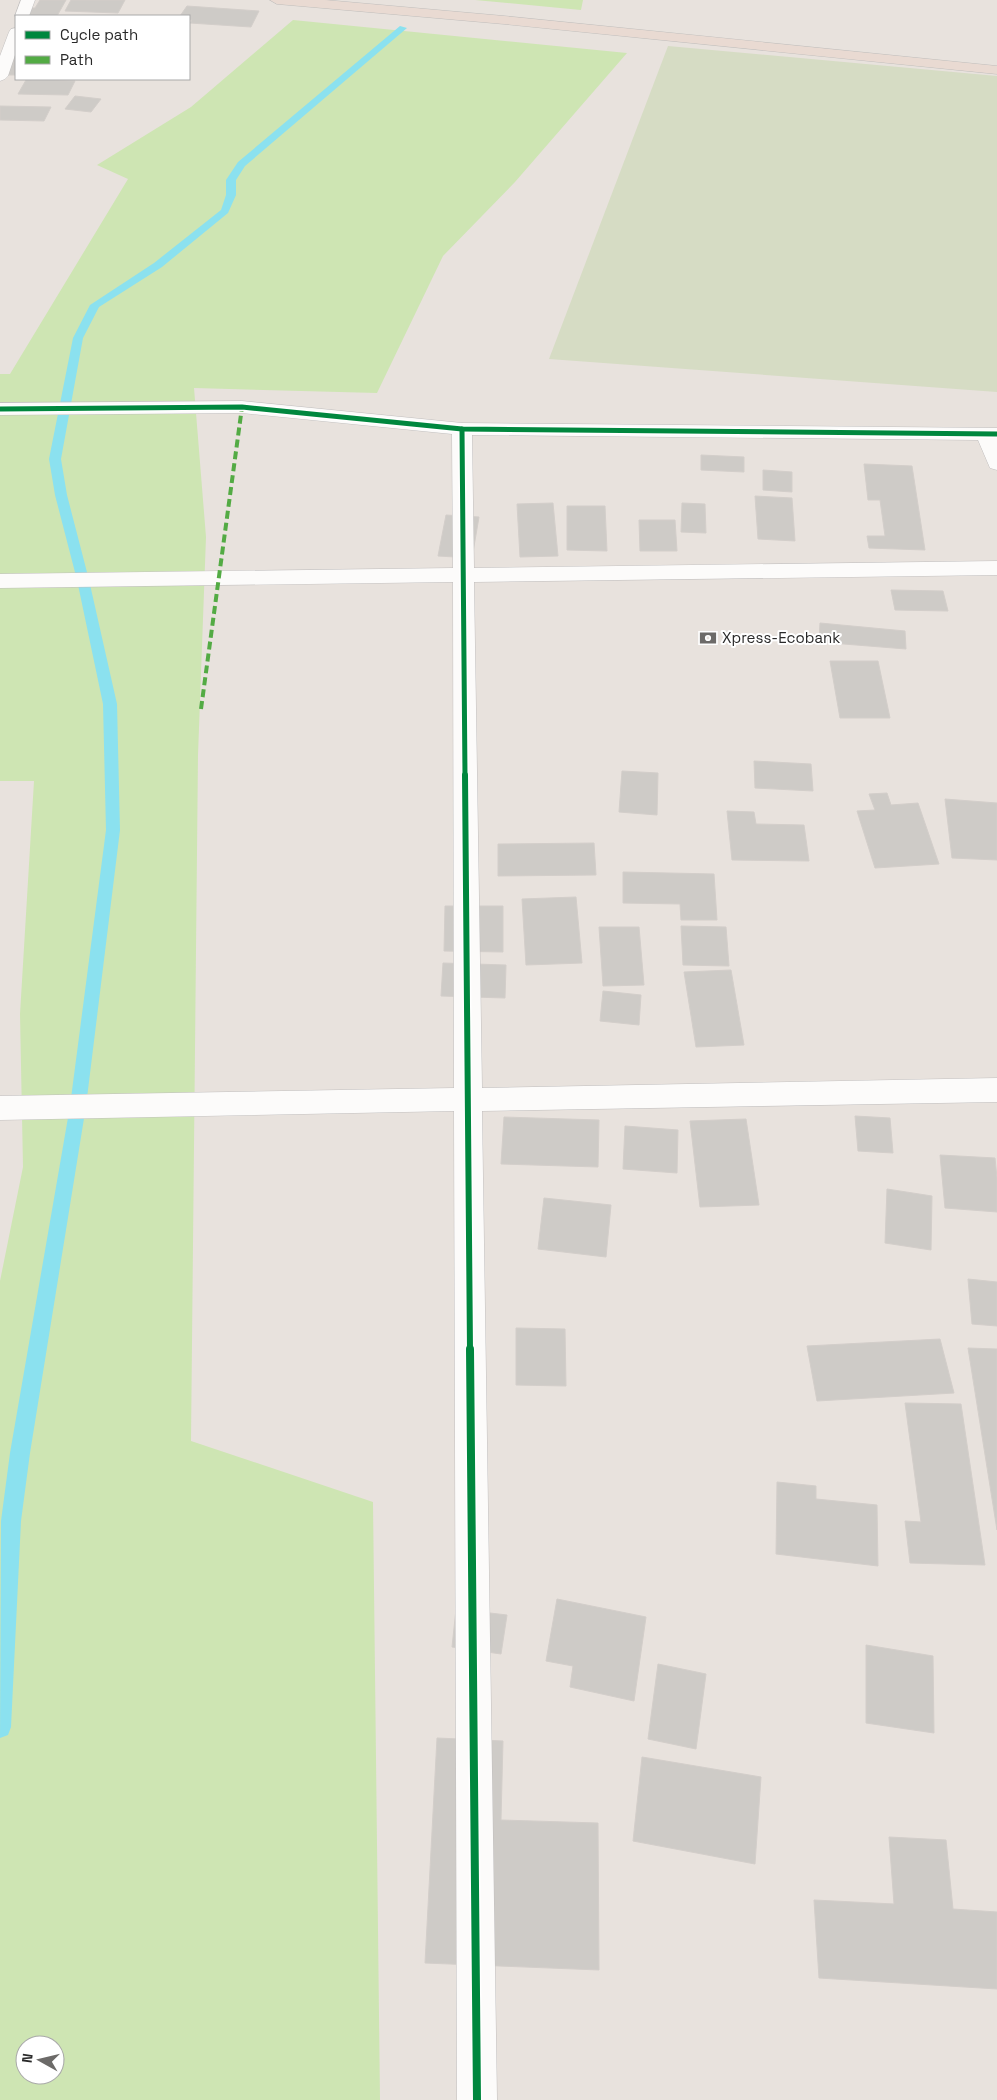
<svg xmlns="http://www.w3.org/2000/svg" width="997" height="2100" font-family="'Space Grotesk',sans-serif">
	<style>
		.green { fill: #cee5b3; fill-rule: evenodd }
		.cemetery { fill: #d6dcc4 }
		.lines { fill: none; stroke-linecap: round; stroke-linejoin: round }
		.stream { fill: #8be1ef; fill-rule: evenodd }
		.building { fill: #cecbc7; stroke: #d3ceca }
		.minor-casing { stroke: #c1bfbf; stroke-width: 1 }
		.highway-casing { stroke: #c0bebc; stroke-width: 1 }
		.minor { fill: #fcfbfa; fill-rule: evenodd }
		.highway { fill: #e9dad2; fill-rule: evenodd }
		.quiet { stroke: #53ab44; stroke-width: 4; stroke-dasharray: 8 4; stroke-linecap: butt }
		.cycleway-far2-casing { stroke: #fff; stroke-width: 8 }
		.cycleway-far1-casing { stroke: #fff; stroke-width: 9 }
		.cycleway-casing { stroke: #fff; stroke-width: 11 }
		.cycleway-far2 { stroke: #00873e; stroke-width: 5 }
		.cycleway-far1 { stroke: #00873e; stroke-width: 6 }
		.cycleway { stroke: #00873e; stroke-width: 8 }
		.labels { text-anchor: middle; stroke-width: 4; stroke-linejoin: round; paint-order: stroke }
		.poi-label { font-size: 15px; fill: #292929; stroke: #fff; text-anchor: start }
	</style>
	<rect width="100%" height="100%" fill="#e8e2dd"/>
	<!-- green -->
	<g class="green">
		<polygon points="475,0 583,0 581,10"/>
		<path d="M293,20L627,53L515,182L443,256L377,393L194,388L206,537L198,755L191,1441L373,1502L380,2100H0V1281L23,1167L20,1014L34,781H0V374H10L128,179L97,165L191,107ZM25,2045H55V2075H25Z"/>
	</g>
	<!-- cemetery -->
	<polygon class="cemetery" points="668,46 997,76 997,392 549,359"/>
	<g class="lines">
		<!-- stream -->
		<polygon class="stream" points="400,26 407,28 245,166 236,180 236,195 228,213 162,267 99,307 83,338 61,459 67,495 89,580 117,704 120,830 86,1106 30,1453 21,1521 11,1727 8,1735 0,1738 1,1521 10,1453 70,1106 106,830 103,704 77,580 55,495 49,459 73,338 90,305 154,263 221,210 226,195 226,180 238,162"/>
	</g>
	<!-- building -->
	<g class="building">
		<polygon points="40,0 66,0 57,16 21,16 26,8 35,8"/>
		<polygon points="71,0 125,0 118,13 65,11"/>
		<polygon points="187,6 259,11 251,27 190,23 192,20 189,20 189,16 180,16"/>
		<polygon points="16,54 16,75 4,75"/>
		<polygon points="26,80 75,81 68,95 18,94"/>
		<polygon points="75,96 101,99 91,112 65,109"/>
		<polygon points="0,106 51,107 44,121 0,120"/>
		<polygon points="701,455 744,457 744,472 701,470"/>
		<polygon points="864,464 912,466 925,550 869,548 867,536 885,536 880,500 868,500"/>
		<polygon points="763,470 792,472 792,492 763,490"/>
		<polygon points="755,496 792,498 795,541 758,539"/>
		<polygon points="553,503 558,556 520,557 517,504"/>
		<polygon points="682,503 705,504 706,533 681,532"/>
		<polygon points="567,506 605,506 607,551 567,550"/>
		<polygon points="446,515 479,517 472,558 438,556"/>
		<polygon points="639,520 675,520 677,551 640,551"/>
		<polygon points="891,590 943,591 948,611 895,610"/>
		<polygon points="820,623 905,631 906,649 819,642"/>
		<polygon points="830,661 878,661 890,718 840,718"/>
		<polygon points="754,761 811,764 813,791 755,788"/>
		<polygon points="622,771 658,773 657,815 619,812"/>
		<polygon points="887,793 891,805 918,803 939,864 875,868 857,811 875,810 869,794"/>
		<polygon points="945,799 997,803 997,860 952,858"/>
		<polygon points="727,811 754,812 756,824 804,825 809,861 732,860"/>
		<polygon points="594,843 596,875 498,876 498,844"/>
		<polygon points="623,872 714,874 717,920 681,920 680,904 623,903"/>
		<polygon points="576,897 582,963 526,965 522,899"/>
		<polygon points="445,906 503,906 503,952 444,951"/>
		<polygon points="681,926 726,927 729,966 683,965"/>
		<polygon points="599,927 639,927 644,985 603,986"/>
		<polygon points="443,963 506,965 505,998 441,996"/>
		<polygon points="731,970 744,1045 696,1047 684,972"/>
		<polygon points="603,991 641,995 639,1025 600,1021"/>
		<polygon points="855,1116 890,1118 893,1153 858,1151"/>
		<polygon points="504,1117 599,1120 598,1167 501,1164"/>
		<polygon points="746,1119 759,1205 700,1207 690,1121"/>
		<polygon points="625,1126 678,1130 677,1173 623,1169"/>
		<polygon points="940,1155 995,1158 997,1178 997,1212 945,1208"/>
		<polygon points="887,1189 932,1196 931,1250 885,1243"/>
		<polygon points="544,1198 611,1205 606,1257 538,1249"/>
		<polygon points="968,1279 997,1282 997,1326 972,1324"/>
		<polygon points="516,1328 565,1329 566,1386 516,1385"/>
		<polygon points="940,1339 954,1393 817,1401 807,1346"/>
		<polygon points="968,1348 997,1349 997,1530"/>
		<polygon points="905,1403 961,1404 985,1565 910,1563 905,1521 921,1522"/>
		<polygon points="777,1482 816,1486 816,1499 877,1505 878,1566 776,1554"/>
		<polygon points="557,1599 646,1617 634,1701 570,1687 573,1666 546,1661"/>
		<polygon points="456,1609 507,1615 501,1654 452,1647"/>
		<polygon points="866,1645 933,1656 934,1733 866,1723"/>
		<polygon points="658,1664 706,1674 696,1749 648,1739"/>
		<polygon points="437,1738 503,1741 501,1820 598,1823 599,1970 425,1963"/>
		<polygon points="642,1757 761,1777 755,1864 633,1841"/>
		<polygon points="889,1837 946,1840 953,1909 997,1912 997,1989 819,1978 814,1900 894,1904"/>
	</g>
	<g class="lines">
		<!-- minor casing -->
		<g class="minor-casing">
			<g id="minor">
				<polygon points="21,0 35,0 29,16 16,16 16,18 15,16"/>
				<polygon points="16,28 16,52 8,76 5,79 0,81 0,56 9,32 11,29"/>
				<polygon points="242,401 462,423 997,428 997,470 990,468 978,440 472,435 474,568 997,561 997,575 474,582 482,1088 997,1078 997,1102 482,1111 497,2100 457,2100 454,1111 0,1120 0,1096 454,1088 453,582 0,588 0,574 453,568 452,434 242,413 0,415 0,403"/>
			</g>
		</g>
		<!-- highway casing -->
		<g class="highway-casing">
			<polygon id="highway" points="270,0 325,0 504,16 997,66 997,74 504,24 277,4"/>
		</g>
		<!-- minor -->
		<use href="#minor" class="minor"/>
		<!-- highway -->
		<use href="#highway" class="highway"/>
		<!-- quiet -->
		<polyline class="quiet" points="201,709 242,407"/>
		<!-- cycleway-far2 casing -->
		<g class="cycleway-far2-casing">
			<g id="cycleway-far2">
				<polyline points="0,409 242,407 462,429 997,434"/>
				<polyline points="462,429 465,776"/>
			</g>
		</g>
		<!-- cycleway-far1 casing -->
		<g class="cycleway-far1-casing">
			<polyline id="cycleway-far1" points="465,775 470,1350"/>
		</g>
		<!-- cycleway casing -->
		<g class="cycleway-casing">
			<polyline id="cycleway" points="470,1349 477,2100"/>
		</g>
		<!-- cycleway-far2 -->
		<use href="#cycleway-far2" class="cycleway-far2"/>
		<!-- cycleway-far1 -->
		<use href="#cycleway-far1" class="cycleway-far1"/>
		<!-- cycleway -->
		<use href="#cycleway" class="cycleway"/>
	</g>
	<!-- icons -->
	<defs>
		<g id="bank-bare" transform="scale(1.35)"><path d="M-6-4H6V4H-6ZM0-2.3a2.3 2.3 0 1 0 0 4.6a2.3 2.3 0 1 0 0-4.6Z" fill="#6c6a68" stroke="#fff" stroke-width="2.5" paint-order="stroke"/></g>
	</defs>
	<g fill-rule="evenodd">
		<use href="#bank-bare" x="708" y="638"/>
	</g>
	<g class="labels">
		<!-- poi labels -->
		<g class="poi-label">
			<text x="722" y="643">Xpress-Ecobank</text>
		</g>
	</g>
	<!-- legend -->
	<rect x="15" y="15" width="175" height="65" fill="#ffffff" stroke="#a9a9a9"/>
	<rect x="25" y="31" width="25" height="8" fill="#00873e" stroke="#a9a9a9"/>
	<text x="60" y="40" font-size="15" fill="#292929">Cycle path</text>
	<rect x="25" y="56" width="25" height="8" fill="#53ab44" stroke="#a9a9a9"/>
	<text x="60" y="65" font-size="15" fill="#292929">Path</text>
	<!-- north arrow -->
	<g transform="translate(40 2060) rotate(278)"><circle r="24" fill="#ffffff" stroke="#a9a9a9"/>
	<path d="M0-4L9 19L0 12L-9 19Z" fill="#6c6a68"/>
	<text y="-8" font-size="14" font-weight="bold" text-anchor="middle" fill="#292929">N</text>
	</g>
</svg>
